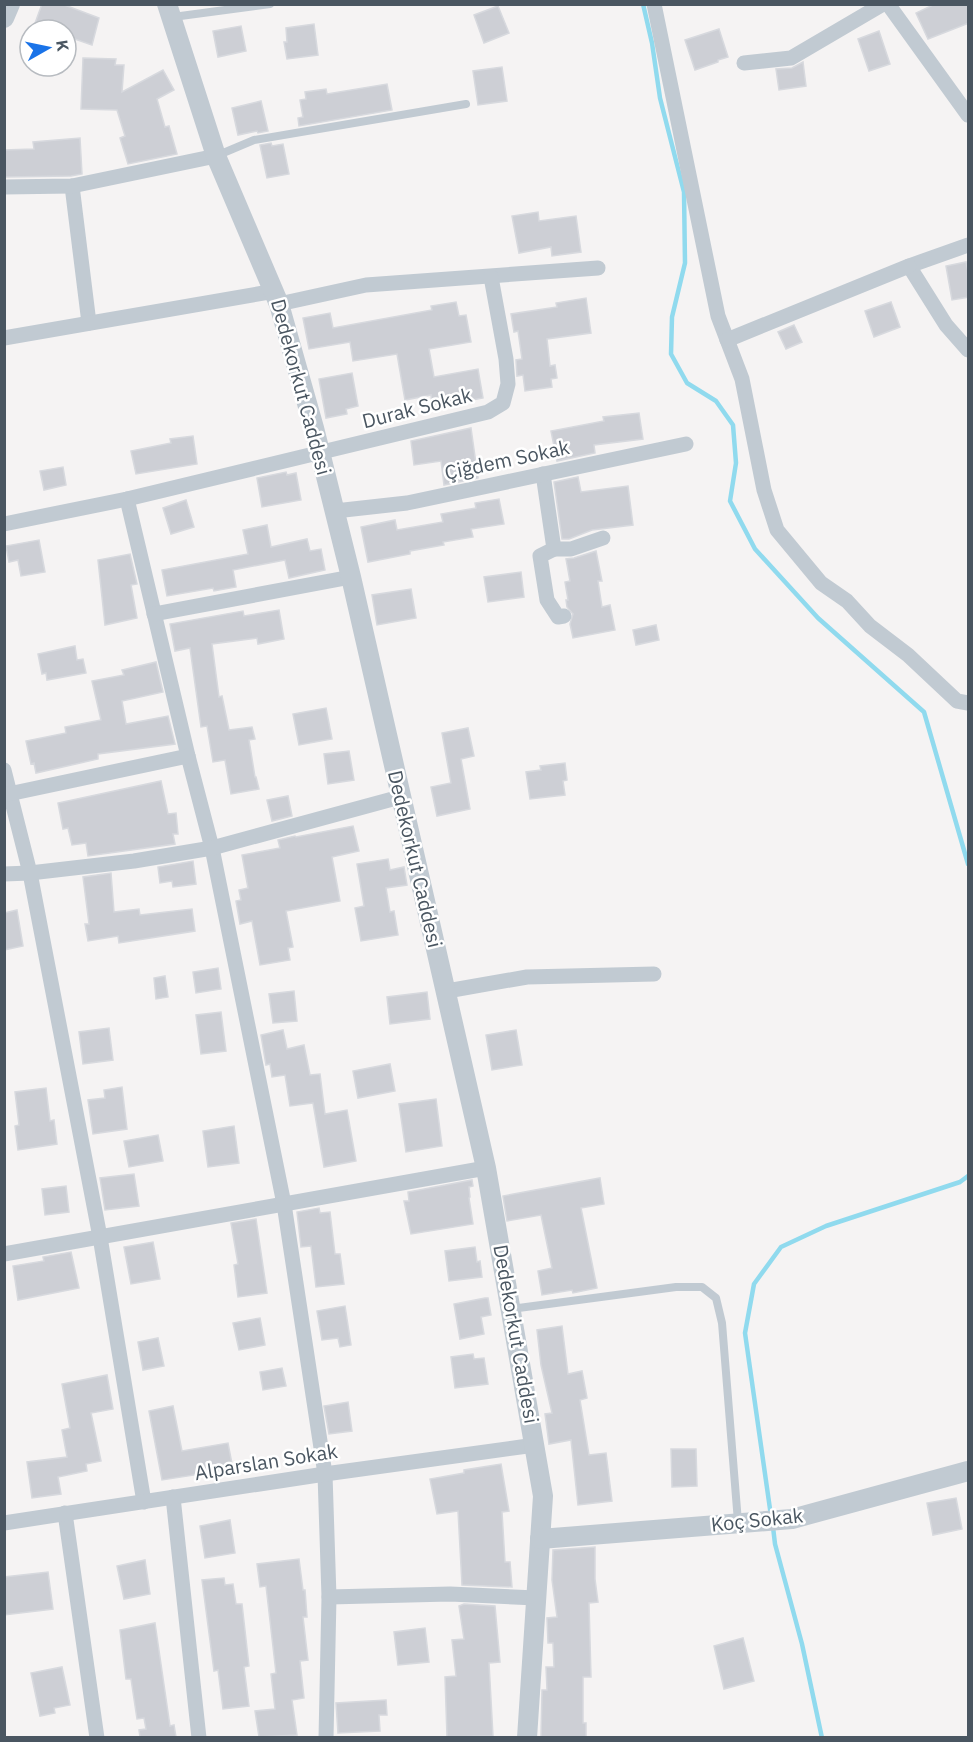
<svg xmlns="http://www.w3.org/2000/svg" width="973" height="1742" font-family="'IBM Plex Sans',sans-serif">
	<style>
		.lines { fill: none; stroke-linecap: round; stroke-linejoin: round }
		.stream { stroke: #90daee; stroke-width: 4.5 }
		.building { fill: #cdcfd5; stroke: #d7d9de; stroke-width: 1.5 }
		.service { stroke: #c1cad2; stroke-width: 8 }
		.minor { stroke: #c1cad2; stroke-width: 15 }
		.tertiary { stroke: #c1cad2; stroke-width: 20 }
		.labels { text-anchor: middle; stroke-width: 5; stroke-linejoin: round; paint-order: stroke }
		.street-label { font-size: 20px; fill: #4a5661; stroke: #fff }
	</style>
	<rect width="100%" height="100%" fill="#f5f3f3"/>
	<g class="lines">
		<!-- stream -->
		<g class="stream">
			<polyline points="643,4 652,43 660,98 684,192 685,263 672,317 671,354 687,383 716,401 733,425 736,463 730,501 755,549 818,618 924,712 968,864"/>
			<polyline points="771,1516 745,1333 754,1284 781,1247 826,1226 960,1182 968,1176"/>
			<polyline points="773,1527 775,1544 802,1644 822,1738"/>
		</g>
	</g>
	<!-- building -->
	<g class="building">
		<polygon points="42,4 62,4 99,18 92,45 66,36 66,30 47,30 34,26"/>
		<polygon points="935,4 969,4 969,23 928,39 916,13"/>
		<polygon points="498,6 509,33 484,43 474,15"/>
		<polygon points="314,24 318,55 287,59 284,42 287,42 286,28"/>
		<polygon points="241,26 246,51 218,57 213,31"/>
		<polygon points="719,29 728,57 718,60 718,62 695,70 685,40"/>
		<polygon points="879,31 890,64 869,71 858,39"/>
		<polygon points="83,58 116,59 115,65 124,65 122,92 163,70 174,90 157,99 165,127 169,126 177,154 128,164 120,138 125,136 117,110 81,109"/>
		<polygon points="803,62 806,86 779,90 776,69 792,68"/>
		<polygon points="502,67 507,101 478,105 473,71"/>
		<polygon points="387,84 392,110 299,126 298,118 303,117 300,100 306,99 305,92 326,89 327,94"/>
		<polygon points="261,101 268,131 258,133 257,131 238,135 232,108"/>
		<polygon points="80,138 82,174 71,176 4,177 4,150 34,149 33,142"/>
		<polygon points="271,143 272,146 283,144 289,174 267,178 260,145"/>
		<polygon points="538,212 539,221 576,216 581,252 552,256 551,247 519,253 512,216"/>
		<polygon points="966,262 969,276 969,297 952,300 946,266"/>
		<polygon points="586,298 591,333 547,339 550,366 555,365 557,378 551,379 552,387 525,391 523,375 517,376 516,360 522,359 518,331 514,332 511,314 557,307 556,303"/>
		<polygon points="456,302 459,316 466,315 471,342 429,349 434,377 478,369 483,398 451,404 451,402 432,405 431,395 405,400 397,354 353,361 350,342 309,349 303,318 330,313 333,328 432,310 431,306"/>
		<polygon points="891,302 900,327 874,337 865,311"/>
		<polygon points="794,325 802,342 786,349 778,332"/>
		<polygon points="352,373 358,406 346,409 347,414 326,418 319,379"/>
		<polygon points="639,413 643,439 594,445 595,453 557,461 551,431 604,421 603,417"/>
		<polygon points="471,428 478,478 444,485 441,461 414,465 411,441"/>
		<polygon points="193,436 197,464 136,474 131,451 171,443 170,439"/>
		<polygon points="63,467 66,485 44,490 40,471"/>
		<polygon points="286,472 287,475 296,473 301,500 262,507 257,478"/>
		<polygon points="578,477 581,492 628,486 633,525 592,530 569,539 562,539 554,482"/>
		<polygon points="499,499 504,524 471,529 473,537 443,542 444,545 410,551 410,554 368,562 361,527 395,520 397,530 443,522 441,514 476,508 475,503"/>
		<polygon points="186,500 194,527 171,534 163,508"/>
		<polygon points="267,525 271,547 307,539 310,551 321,549 325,570 289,578 285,560 233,570 236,587 214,591 213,588 167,596 162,570 248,554 243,530"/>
		<polygon points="39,540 45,572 21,576 18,560 9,562 6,546"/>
		<polygon points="596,551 602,581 598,581 602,607 610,605 615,630 573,638 570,624 573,614 567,607 566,600 568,600 565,582 570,581 566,559 574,558"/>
		<polygon points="130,554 137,584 131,585 137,618 105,625 98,560"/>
		<polygon points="521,572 524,597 488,602 484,577"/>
		<polygon points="411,589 416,618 377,625 372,595"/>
		<polygon points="279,610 284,639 258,644 257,638 212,644 219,697 222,696 229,730 252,727 255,739 249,740 255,777 256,777 259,789 231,794 225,760 213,762 207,726 201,727 190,648 175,651 170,624 243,611 244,616"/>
		<polygon points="656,625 659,640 636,645 633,630"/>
		<polygon points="75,646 77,660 83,659 86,673 47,680 46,673 42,674 38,654"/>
		<polygon points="156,662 163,692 122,701 126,724 168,716 175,744 98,754 98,759 36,773 34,763 31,764 26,741 66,733 65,727 101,720 92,681 124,675 122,670"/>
		<polygon points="326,708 332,739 299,745 293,714"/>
		<polygon points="468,728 474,756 461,759 470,809 437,816 431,787 451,783 442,733"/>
		<polygon points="349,751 354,780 328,784 324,754"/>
		<polygon points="565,763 567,780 563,781 565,795 530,799 526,772 541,770 540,766"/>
		<polygon points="161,781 168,814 176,813 178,834 173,834 175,844 88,856 86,843 72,845 68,828 63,829 58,803"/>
		<polygon points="288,796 292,816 272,821 267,800"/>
		<polygon points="353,826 359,851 332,857 340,901 286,911 293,947 288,948 290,960 260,965 252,921 240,924 236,901 241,900 239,890 248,888 242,855 280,848 278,840 295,836 296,837"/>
		<polygon points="388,859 390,870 404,867 407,885 386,888 390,912 394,911 398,935 361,941 355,908 364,906 357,864"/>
		<polygon points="193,861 196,884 173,887 172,881 160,883 158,867"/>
		<polygon points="111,873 114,912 139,909 140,915 192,909 195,931 119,943 118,936 88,941 85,924 89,924 83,877"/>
		<polygon points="17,910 23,946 4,950 4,913"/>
		<polygon points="218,968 221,989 196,993 193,972"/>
		<polygon points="165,976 168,997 156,999 154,978"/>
		<polygon points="294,991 297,1021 273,1023 269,994"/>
		<polygon points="427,992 430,1019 390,1024 387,997"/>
		<polygon points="221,1012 226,1051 201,1054 196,1015"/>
		<polygon points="109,1028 113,1060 83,1064 79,1032"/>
		<polygon points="283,1030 287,1049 304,1045 310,1075 320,1074 325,1114 347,1110 356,1161 324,1167 313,1103 290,1106 285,1075 272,1077 270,1064 266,1065 261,1035"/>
		<polygon points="516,1030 522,1065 492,1070 486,1035"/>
		<polygon points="390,1064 395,1091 358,1098 353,1071"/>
		<polygon points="122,1087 127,1129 93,1134 88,1100 105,1098 104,1090"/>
		<polygon points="46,1088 50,1121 54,1120 57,1144 18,1150 15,1126 19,1125 15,1092"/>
		<polygon points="436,1099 442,1146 406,1152 399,1104"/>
		<polygon points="234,1126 239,1163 208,1167 203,1131"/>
		<polygon points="158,1135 163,1161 129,1167 124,1141"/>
		<polygon points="134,1174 139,1206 105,1210 100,1178"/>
		<polygon points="600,1178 604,1204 581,1208 597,1288 573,1293 572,1290 542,1295 538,1271 552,1268 541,1215 507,1221 503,1196"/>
		<polygon points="472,1180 473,1186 469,1187 470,1197 469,1198 473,1224 411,1234 404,1201 409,1201 408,1192"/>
		<polygon points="66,1186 69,1212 45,1215 42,1189"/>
		<polygon points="319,1208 320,1213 330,1212 335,1254 340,1254 344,1284 316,1287 311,1246 301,1247 297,1212"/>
		<polygon points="256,1219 267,1293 238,1297 234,1265 238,1264 231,1223"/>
		<polygon points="153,1242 160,1279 131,1284 124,1247"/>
		<polygon points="475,1247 477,1262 480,1261 482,1277 449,1281 445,1251"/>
		<polygon points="71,1252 79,1288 18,1300 13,1266 44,1261 43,1257"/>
		<polygon points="485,1298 488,1298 491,1315 481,1317 484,1334 460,1339 454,1304"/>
		<polygon points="345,1306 351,1345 340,1347 338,1338 322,1340 317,1311"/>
		<polygon points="260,1318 265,1345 239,1350 233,1323"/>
		<polygon points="562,1326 568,1374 582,1371 587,1398 580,1400 589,1455 606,1453 612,1501 578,1505 571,1440 549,1444 545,1414 552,1413 541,1365 537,1330"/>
		<polygon points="158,1338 164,1366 143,1370 138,1342"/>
		<polygon points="473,1354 474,1359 484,1358 488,1384 455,1388 451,1357"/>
		<polygon points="282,1368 286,1386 263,1390 260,1372"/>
		<polygon points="107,1375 113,1409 91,1413 101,1461 86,1464 87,1471 58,1477 61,1494 32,1498 27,1462 67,1457 62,1430 70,1428 62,1384"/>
		<polygon points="348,1402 352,1431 329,1434 324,1406"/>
		<polygon points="173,1406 182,1451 228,1443 233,1469 162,1480 149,1411"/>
		<polygon points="671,1449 696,1449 697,1486 672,1487"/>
		<polygon points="501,1464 509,1511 502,1512 505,1562 510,1562 512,1587 462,1585 458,1511 437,1514 430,1479 464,1473 464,1470"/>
		<polygon points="956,1498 962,1529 933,1535 927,1503"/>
		<polygon points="230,1520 235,1553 205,1558 200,1526"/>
		<polygon points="595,1547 595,1579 598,1602 589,1603 591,1677 583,1677 583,1723 586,1723 586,1737 541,1737 542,1690 547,1690 546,1667 554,1667 553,1643 548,1643 547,1618 557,1617 552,1580 553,1550"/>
		<polygon points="299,1559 303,1590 305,1590 307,1617 303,1617 308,1660 300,1661 304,1698 292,1700 297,1735 259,1737 255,1711 275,1709 271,1674 276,1673 266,1586 260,1587 257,1564"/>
		<polygon points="145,1560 150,1594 124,1599 117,1566"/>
		<polygon points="48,1572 53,1609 4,1615 4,1577"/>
		<polygon points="224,1578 225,1585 233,1584 236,1604 242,1604 249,1666 244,1667 249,1706 223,1709 218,1670 214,1671 202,1580"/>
		<polygon points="464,1604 495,1606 500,1662 489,1663 493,1736 447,1737 445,1677 456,1676 452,1640 464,1639 459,1606"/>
		<polygon points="155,1623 170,1726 174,1725 176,1737 140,1737 139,1730 146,1729 144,1718 137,1719 131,1679 126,1679 120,1630"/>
		<polygon points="425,1628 429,1662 398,1665 394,1632"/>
		<polygon points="743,1638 754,1681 724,1689 714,1646"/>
		<polygon points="62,1667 70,1705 54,1708 55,1713 40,1716 31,1673"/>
		<polygon points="386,1700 387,1715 379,1715 380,1731 338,1733 336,1703"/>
	</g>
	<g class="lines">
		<!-- service -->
		<g class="service">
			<polyline points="173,17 270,4"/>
			<polyline points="216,156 254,140 466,104"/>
			<polyline points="511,1309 676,1287 702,1287 716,1298 722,1323 738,1522"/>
		</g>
		<!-- minor -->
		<g class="minor">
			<polyline points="654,4 718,316 742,379 764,490 777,530 821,583 847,601 870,626 908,655 957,701 968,703"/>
			<polyline points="888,4 968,115"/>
			<polyline points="744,63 791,58 883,4"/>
			<polyline points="72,186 89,323"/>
			<polyline points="4,187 72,186 216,156"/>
			<polyline points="968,245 909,266 946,325 968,350"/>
			<polyline points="279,304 366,285 598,268"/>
			<polyline points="4,338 275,291"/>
			<polyline points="727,340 909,266"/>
			<polyline points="543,474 554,549 540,556 547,600 558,617 564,616"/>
			<polyline points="127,499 188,756 212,848 284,1204 325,1474 329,1597 326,1738"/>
			<polyline points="335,511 407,503 686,444"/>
			<polyline points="4,524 127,499 488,412 503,403 508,384 506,359 491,277"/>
			<polyline points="554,549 571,549 603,538"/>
			<polyline points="154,614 351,577"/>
			<polyline points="4,770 30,873 100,1237 144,1502"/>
			<polyline points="4,795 188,756"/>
			<polyline points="4,874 30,873 134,861 212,848 400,797"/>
			<polyline points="447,991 527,977 654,974"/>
			<polyline points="4,1254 486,1168"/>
			<polyline points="173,1497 199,1738"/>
			<polyline points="65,1513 97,1738"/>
			<polyline points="4,1523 325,1474 535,1445"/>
			<polyline points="329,1597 450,1594 536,1598"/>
		</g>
		<!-- tertiary -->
		<g class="tertiary">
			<polyline points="167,4 216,156 279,304 314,428 351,577 486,1168 543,1496 527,1738"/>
			<polyline points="4,18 10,4"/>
			<polyline points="540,1539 792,1519 968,1471"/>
		</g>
	</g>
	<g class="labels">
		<!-- street labels -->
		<g class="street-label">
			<text transform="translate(301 387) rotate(75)" y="7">Dedekorkut Caddesi</text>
			<text transform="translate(417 408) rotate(-14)" y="7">Durak Sokak</text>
			<text transform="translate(507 460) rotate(-12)" y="7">Çiğdem Sokak</text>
			<text transform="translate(415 859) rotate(77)" y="7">Dedekorkut Caddesi</text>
			<text transform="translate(516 1334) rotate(80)" y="7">Dedekorkut Caddesi</text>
			<text transform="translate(266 1462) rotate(-9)" y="7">Alparslan Sokak</text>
			<text transform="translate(757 1520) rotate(-6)" y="7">Koç Sokak</text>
		</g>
	</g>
	<!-- border -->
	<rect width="973" height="1742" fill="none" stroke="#4a5661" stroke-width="12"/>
	<!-- north arrow -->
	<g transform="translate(48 48) rotate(81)"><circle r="28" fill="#ffffff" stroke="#b7bbc0" stroke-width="1.5"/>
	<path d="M0-4.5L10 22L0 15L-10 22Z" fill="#1a73e8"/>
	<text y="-9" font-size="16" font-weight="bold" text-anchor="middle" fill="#4a5661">K</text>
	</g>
</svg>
